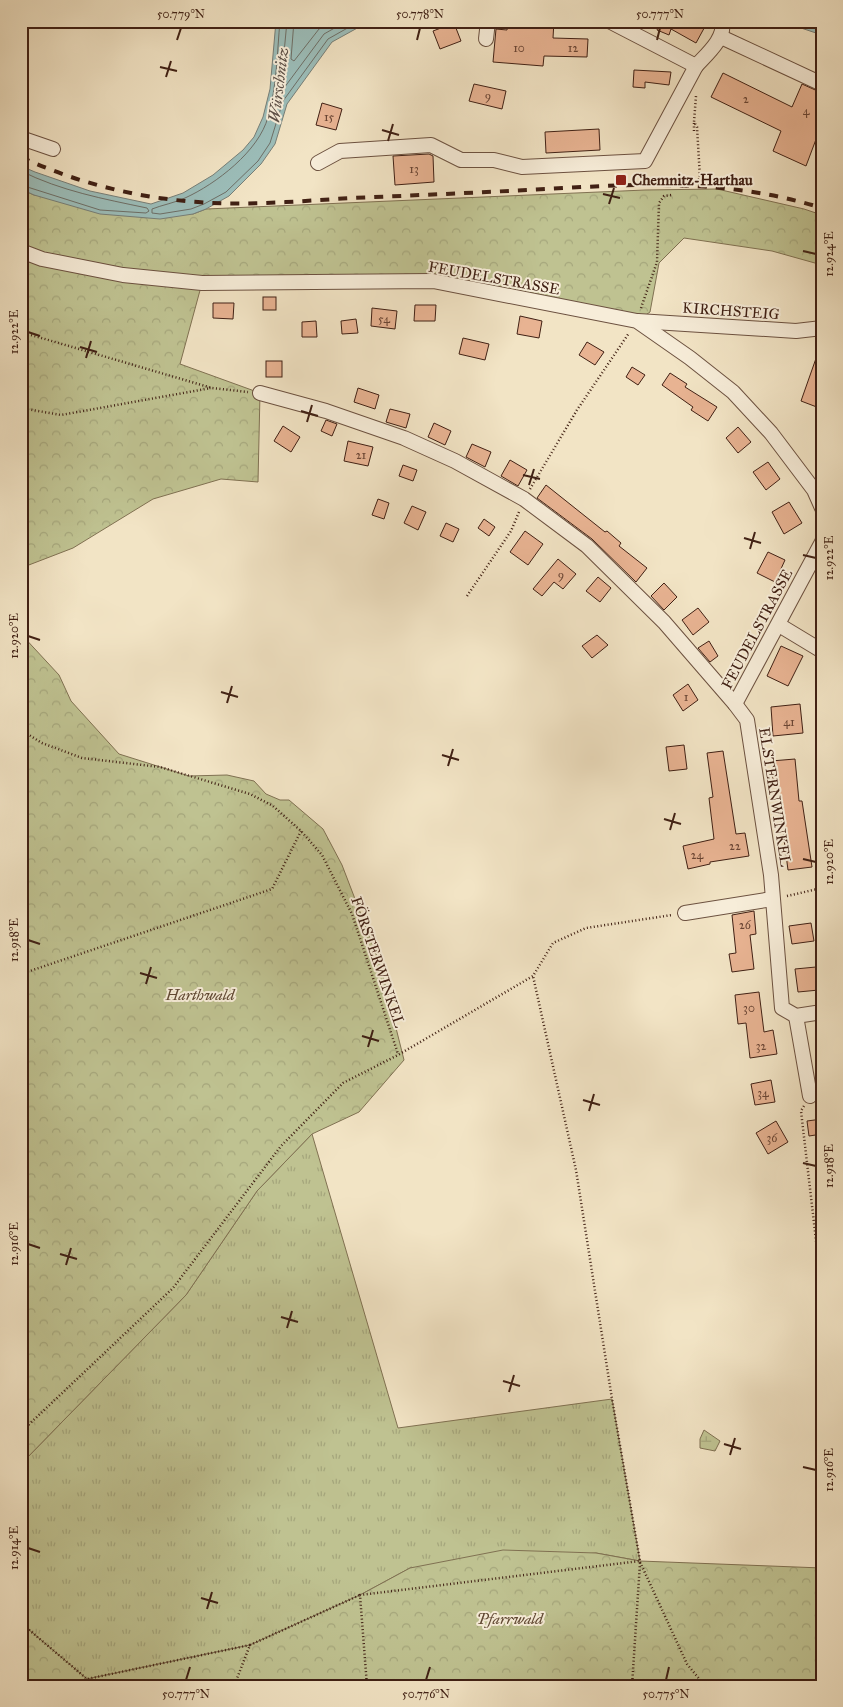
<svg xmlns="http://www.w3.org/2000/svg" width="843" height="1707" font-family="'IM FELL Great Primer',serif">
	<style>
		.grass { fill: url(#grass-tufts); stroke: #807152 }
		.forest { fill: url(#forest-crowns); stroke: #807152 }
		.wetland { fill: url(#wetland-marsh); stroke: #807152 }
		.water { fill: #9cbeba; stroke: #777f78 }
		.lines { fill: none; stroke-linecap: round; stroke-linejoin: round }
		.shore { stroke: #6e6f67; stroke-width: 1 }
		.building { fill: #e8b392; stroke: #402014 }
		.minor-casing { stroke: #6c5140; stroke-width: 16 }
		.path { stroke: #402014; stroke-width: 2.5; stroke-dasharray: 1 2.5; stroke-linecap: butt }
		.minor { stroke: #f7edd9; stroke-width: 14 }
		.rail { stroke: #402014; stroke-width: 4; stroke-dasharray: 9 9; stroke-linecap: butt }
		.ticks { fill: none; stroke: #402014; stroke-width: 2 }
		.poi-dot { fill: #8f2418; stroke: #f7edd9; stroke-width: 2 }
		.labels { text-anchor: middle; stroke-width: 4; stroke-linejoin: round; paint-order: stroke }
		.number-label { font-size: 12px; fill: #6a4534 }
		.poi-label { font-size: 15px; font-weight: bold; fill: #402014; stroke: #f7edd9; text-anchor: start }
		.street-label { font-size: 15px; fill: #402014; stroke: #f7edd9 }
		.park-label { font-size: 15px; font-style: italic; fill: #604833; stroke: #f7edd9 }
		.water-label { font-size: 16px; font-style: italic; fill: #5c4f46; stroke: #f7edd9 }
		.neatline { fill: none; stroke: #402014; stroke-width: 2 }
		.ticks-label { font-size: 12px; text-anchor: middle; fill: #402014 }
	</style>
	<defs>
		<pattern id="grass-tufts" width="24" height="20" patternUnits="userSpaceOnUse" patternTransform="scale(1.25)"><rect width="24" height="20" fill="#bfc291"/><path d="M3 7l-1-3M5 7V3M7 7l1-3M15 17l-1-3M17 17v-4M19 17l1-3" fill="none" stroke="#a5a67c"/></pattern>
		<pattern id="forest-crowns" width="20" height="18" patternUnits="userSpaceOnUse" patternTransform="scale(1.25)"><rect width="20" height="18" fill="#bfc291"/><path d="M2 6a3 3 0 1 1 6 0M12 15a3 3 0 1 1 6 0" fill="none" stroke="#a5a67c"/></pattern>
		<pattern id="wetland-marsh" width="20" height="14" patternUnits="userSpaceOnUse" patternTransform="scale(1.25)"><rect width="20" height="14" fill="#bfc291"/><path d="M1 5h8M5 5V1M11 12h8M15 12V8" fill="none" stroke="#a5a67c"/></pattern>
	</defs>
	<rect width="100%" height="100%" fill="#f2e4c5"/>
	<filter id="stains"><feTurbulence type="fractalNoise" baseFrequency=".004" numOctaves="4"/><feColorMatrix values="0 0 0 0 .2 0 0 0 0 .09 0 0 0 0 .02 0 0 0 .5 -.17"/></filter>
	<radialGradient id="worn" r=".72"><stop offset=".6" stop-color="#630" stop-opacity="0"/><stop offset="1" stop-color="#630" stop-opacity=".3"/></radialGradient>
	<!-- grass -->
	<polygon class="grass" points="312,1134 398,1428 612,1399 640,1561 596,1553 410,1568 360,1595 250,1645 87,1679 21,1623 21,1464 186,1295 257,1191"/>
	<!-- forest -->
	<g class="forest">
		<polygon points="21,189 34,195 193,214 206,209 645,190 717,189 804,209 822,215 822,265 772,251 684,238 659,263 650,312 637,321 433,281 202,283 180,364 260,393 258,482 221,479 153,499 73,548 21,568"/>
		<polygon points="21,634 59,675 71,701 119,754 189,776 227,775 254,781 266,794 280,800 289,800 323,829 342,865 380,964 404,1060 359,1112 312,1134 257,1191 186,1295 21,1464"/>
		<polygon points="503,1550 596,1553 640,1561 822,1568 822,1686 21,1686 21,1623 87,1679 250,1645 360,1595 410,1568"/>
	</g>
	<!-- wetland -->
	<polygon class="wetland" points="704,1430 720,1441 715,1451 700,1448 700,1439"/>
	<!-- water -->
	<g class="water">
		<polygon points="276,21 370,21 332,42 287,104 275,144 261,164 229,196 206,209 193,214 160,219 100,214 34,195 21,189 21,166 35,172 90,191 151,204 183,193 213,175 243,150 254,137 263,117 270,89"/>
		<polygon points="780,21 822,21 822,35"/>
	</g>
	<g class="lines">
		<!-- shore -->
		<g class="shore">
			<path d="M280,21C277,53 277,86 268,117C259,151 216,184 185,198C174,203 162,205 152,209V213L160,214L191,209L204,204L226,192L258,161L270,143L283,101L328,39L360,21"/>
			<polyline points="287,21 281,85 284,88 324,34 347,21"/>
			<polyline points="294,21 291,59 294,61 319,29 331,21"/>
			<path d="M21,171C61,191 104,199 147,208L149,211L146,213L100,210L21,185"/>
		</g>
	</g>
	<!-- building -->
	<g class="building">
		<polygon points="508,21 554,21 553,38 588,39 587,57 544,56 543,66 493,62 496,29 507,30"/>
		<polygon points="658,21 708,21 696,43 671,29 669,35 657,30 660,22"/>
		<polygon points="454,23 461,41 440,49 433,31"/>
		<polygon points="634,70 671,72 669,85 645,82 645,88 633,87"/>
		<polygon points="723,73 792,107 802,84 822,93 822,135 818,134 806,166 773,151 781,131 711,97"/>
		<polygon points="474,84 506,91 502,109 469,101"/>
		<polygon points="322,103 342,109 336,130 316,125"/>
		<polygon points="599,129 600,150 546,153 545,132"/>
		<polygon points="429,154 433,156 434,182 395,185 393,156"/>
		<rect x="263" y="297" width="13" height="13"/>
		<polygon points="213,303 234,303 233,319 213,318"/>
		<polygon points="415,305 436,305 435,321 414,321"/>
		<polygon points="372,308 397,311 395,329 371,326"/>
		<polygon points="520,316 542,321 539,338 517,334"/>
		<polygon points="356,319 358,333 342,334 341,321"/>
		<polygon points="316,321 317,337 302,337 302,322"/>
		<polygon points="463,338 489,344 485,360 459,354"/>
		<polygon points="587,342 604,352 595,365 579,355"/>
		<polygon points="820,347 822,348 822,409 801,401"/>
		<rect x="266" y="361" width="16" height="16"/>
		<polygon points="632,367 645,375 638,385 626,377"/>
		<polygon points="670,373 687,384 685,387 717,407 708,421 691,410 693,407 662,385"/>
		<polygon points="358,388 379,395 375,409 354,402"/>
		<polygon points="390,409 410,414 406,428 386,422"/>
		<polygon points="326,420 337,424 332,436 321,431"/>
		<polygon points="434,423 451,431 445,445 428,437"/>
		<polygon points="283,426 300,437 291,452 274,441"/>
		<polygon points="738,427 751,442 738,453 726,438"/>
		<polygon points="348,441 373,447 368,466 344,461"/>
		<polygon points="472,444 491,452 485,467 466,457"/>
		<polygon points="510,460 527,470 518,486 501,476"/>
		<polygon points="768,462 780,479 766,490 753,472"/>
		<polygon points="403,465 417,470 413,481 399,476"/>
		<polygon points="546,485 605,532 607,531 621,543 619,546 647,568 636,582 592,539 537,498"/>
		<polygon points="378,499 389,503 384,519 372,515"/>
		<polygon points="789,502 802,523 784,534 772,512"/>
		<polygon points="412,506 426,512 418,530 404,523"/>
		<polygon points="484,519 495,527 489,536 478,528"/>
		<polygon points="446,523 459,529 453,542 440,536"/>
		<polygon points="525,531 543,544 528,565 510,552"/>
		<polygon points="768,552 785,560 775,582 757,573"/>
		<polygon points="558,559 576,574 563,589 554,582 542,596 533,589"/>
		<polygon points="598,577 611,588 600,602 586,591"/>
		<polygon points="664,583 677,597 664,610 651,596"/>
		<polygon points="698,608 709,622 693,635 682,620"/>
		<polygon points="597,635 608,645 592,658 582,646"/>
		<polygon points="709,641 718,656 710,662 698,648"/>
		<polygon points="781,646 803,656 788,686 767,676"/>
		<polygon points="688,684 698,700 683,711 673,695"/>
		<polygon points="800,704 803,733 773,736 771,707"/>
		<polygon points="684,745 687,769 669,771 666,747"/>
		<polygon points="723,751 736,834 745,833 749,856 710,862 710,864 688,869 683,846 714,839 709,798 713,797 707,753"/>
		<polygon points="795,759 799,801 802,801 812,867 788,870 777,786 774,787 771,761"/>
		<polygon points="754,911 756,934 750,935 754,969 732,972 729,954 736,953 732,915"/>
		<polygon points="811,923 814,941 792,944 789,926"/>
		<polygon points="816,967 819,990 798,992 795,969"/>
		<polygon points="759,992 764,1032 773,1030 777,1054 750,1058 746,1023 738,1024 735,995"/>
		<polygon points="771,1080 775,1102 755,1105 751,1084"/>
		<polygon points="822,1119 822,1134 809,1136 807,1121"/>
		<polygon points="776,1121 788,1142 768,1154 756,1133"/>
	</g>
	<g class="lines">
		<!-- minor casing -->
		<g class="minor-casing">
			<g id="minor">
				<path d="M609,21L696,66C707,54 726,38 722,21"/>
				<polyline points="721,37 822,84"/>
				<polyline points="486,39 488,21"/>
				<polyline points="21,138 53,149"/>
				<polyline points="318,163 340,151 431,145 461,160 494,160 522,167 645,161 696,66"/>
				<polyline points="21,251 42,259 123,275 202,283 433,281 637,321 690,358 733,392 771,433 814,490 822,508"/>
				<polyline points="638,321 796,331 822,328"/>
				<polyline points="260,393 326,411 404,438 455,461 524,499 587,546 664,622 735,704 747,720 771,875 782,1008 796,1016 822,1012"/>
				<polyline points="779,625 822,651"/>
				<polyline points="735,704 822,542"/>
				<polyline points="685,913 772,899"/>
				<polyline points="796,1016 810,1096"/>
			</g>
		</g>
		<!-- path -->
		<g class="path">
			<polyline points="694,123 694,132"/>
			<polyline points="696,182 700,178 697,127 694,122 696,96"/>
			<polyline points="641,308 657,262 659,203 664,196 672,195"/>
			<polyline points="21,332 212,388 248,392"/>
			<polyline points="21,408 61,415 211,388"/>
			<polyline points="530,489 577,410 629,333"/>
			<polyline points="467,596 511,531 519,512"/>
			<polyline points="21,730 42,743 82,758 160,767 250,794 273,806 301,831 322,855 352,914 398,1054"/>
			<polyline points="787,896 822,888"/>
			<polyline points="21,974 272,889 301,831"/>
			<polyline points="804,1106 801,1111 819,1266 822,1265"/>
			<polyline points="21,1432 173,1288 281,1146 343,1083 398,1055 533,976 553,943 586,928 672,915"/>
			<polyline points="640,1562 687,1664 705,1686"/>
			<polyline points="21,1623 87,1679 250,1645 234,1686"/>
			<polyline points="250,1645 360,1595"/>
			<polyline points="367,1686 360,1595 640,1561 612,1399 576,1170 533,976"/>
			<polyline points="632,1686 640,1563"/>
		</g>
		<!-- minor -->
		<use href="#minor" class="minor"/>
		<!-- rail -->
		<path class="rail" d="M21,157C77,183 137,198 198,202C249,206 301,201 352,198C423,195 493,192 564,188C653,183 736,181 822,208"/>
	</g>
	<!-- ticks -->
	<path class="ticks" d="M177,40L181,28M417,40L420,28M657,40L660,28M160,67L177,71M166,77L171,61M382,130L399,135M388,141L393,124M603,194L620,198M609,204L614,188M803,251L816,254M28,332L40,336M80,347L97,352M86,358L91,341M301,411L318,416M307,422L312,405M523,475L540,479M529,485L534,469M744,538L761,543M750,549L755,532M803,555L816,558M28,636L40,640M221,692L238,697M227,703L232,686M442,755L459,760M448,766L453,749M664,819L681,824M670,830L675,813M803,859L816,862M28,940L40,944M140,973L157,978M146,984L151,967M362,1036L379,1041M368,1047L373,1030M583,1100L600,1105M589,1111L594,1094M803,1163L816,1166M28,1244L40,1248M60,1254L77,1259M66,1265L71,1248M281,1317L298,1322M287,1328L292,1311M503,1381L520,1386M509,1392L514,1375M724,1444L741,1449M730,1455L735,1438M803,1467L816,1470M28,1548L40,1552M201,1598L218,1603M207,1609L212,1592M186,1680L190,1667M426,1680L430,1667M666,1680L669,1667"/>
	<!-- markers -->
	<rect class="poi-dot" x="615" y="174" width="12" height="12" rx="2.5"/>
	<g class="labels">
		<!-- number labels -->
		<g class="number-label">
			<text x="519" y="52">10</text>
			<text x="573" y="52">12</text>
			<text x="488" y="100">9</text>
			<text x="746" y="103">2</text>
			<text x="806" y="115">4</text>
			<text x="329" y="121">15</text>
			<text x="414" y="173">13</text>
			<text x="384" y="323">54</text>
			<text x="361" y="459">21</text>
			<text x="561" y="579">9</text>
			<text x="686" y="701">1</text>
			<text x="789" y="726">41</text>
			<text x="735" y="850">22</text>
			<text x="697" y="859">24</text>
			<text x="745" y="929">26</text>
			<text x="749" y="1012">30</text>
			<text x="761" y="1050">32</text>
			<text x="763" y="1097">34</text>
			<text x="772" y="1142">36</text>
		</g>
		<!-- poi labels -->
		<g class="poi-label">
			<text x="632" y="185">Chemnitz-Harthau</text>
		</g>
		<!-- street labels -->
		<g class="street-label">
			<text transform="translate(494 278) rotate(10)" y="5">FEUDELSTRASSE</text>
			<text transform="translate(731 311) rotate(4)" y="5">KIRCHSTEIG</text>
			<text transform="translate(757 629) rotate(-62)" y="5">FEUDELSTRASSE</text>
			<text transform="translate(775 797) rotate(81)" y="5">ELSTERNWINKEL</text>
			<text transform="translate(378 962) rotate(71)" y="5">FÖRSTERWINKEL</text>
		</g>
		<!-- park labels -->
		<g class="park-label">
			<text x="200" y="1000">Harthwald</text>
			<text x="510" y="1624">Pfarrwald</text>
		</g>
		<!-- water labels -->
		<g class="water-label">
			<text transform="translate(278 85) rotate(-83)" y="6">Würschnitz</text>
		</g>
	</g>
	<!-- margin -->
	<rect width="843" height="1707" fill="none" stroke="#f2e4c5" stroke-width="55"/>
	<rect x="28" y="28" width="788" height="1652" class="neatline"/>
	<g class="ticks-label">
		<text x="181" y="18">50.779°N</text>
		<text x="420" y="18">50.778°N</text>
		<text x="660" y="18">50.777°N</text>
		<text transform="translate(829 254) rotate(-90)" y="4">12.924°E</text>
		<text transform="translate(14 332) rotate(-90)" y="4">12.922°E</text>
		<text transform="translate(829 558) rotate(-90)" y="4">12.922°E</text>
		<text transform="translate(14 636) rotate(-90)" y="4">12.920°E</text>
		<text transform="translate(829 862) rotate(-90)" y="4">12.920°E</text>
		<text transform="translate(14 940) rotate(-90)" y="4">12.918°E</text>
		<text transform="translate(829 1166) rotate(-90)" y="4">12.918°E</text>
		<text transform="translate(14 1244) rotate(-90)" y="4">12.916°E</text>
		<text transform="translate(829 1470) rotate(-90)" y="4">12.916°E</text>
		<text transform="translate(14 1548) rotate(-90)" y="4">12.914°E</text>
		<text x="186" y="1698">50.777°N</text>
		<text x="426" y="1698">50.776°N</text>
		<text x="666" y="1698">50.775°N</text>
	</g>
	<rect width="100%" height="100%" filter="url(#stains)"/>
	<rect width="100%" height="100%" fill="url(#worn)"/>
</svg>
